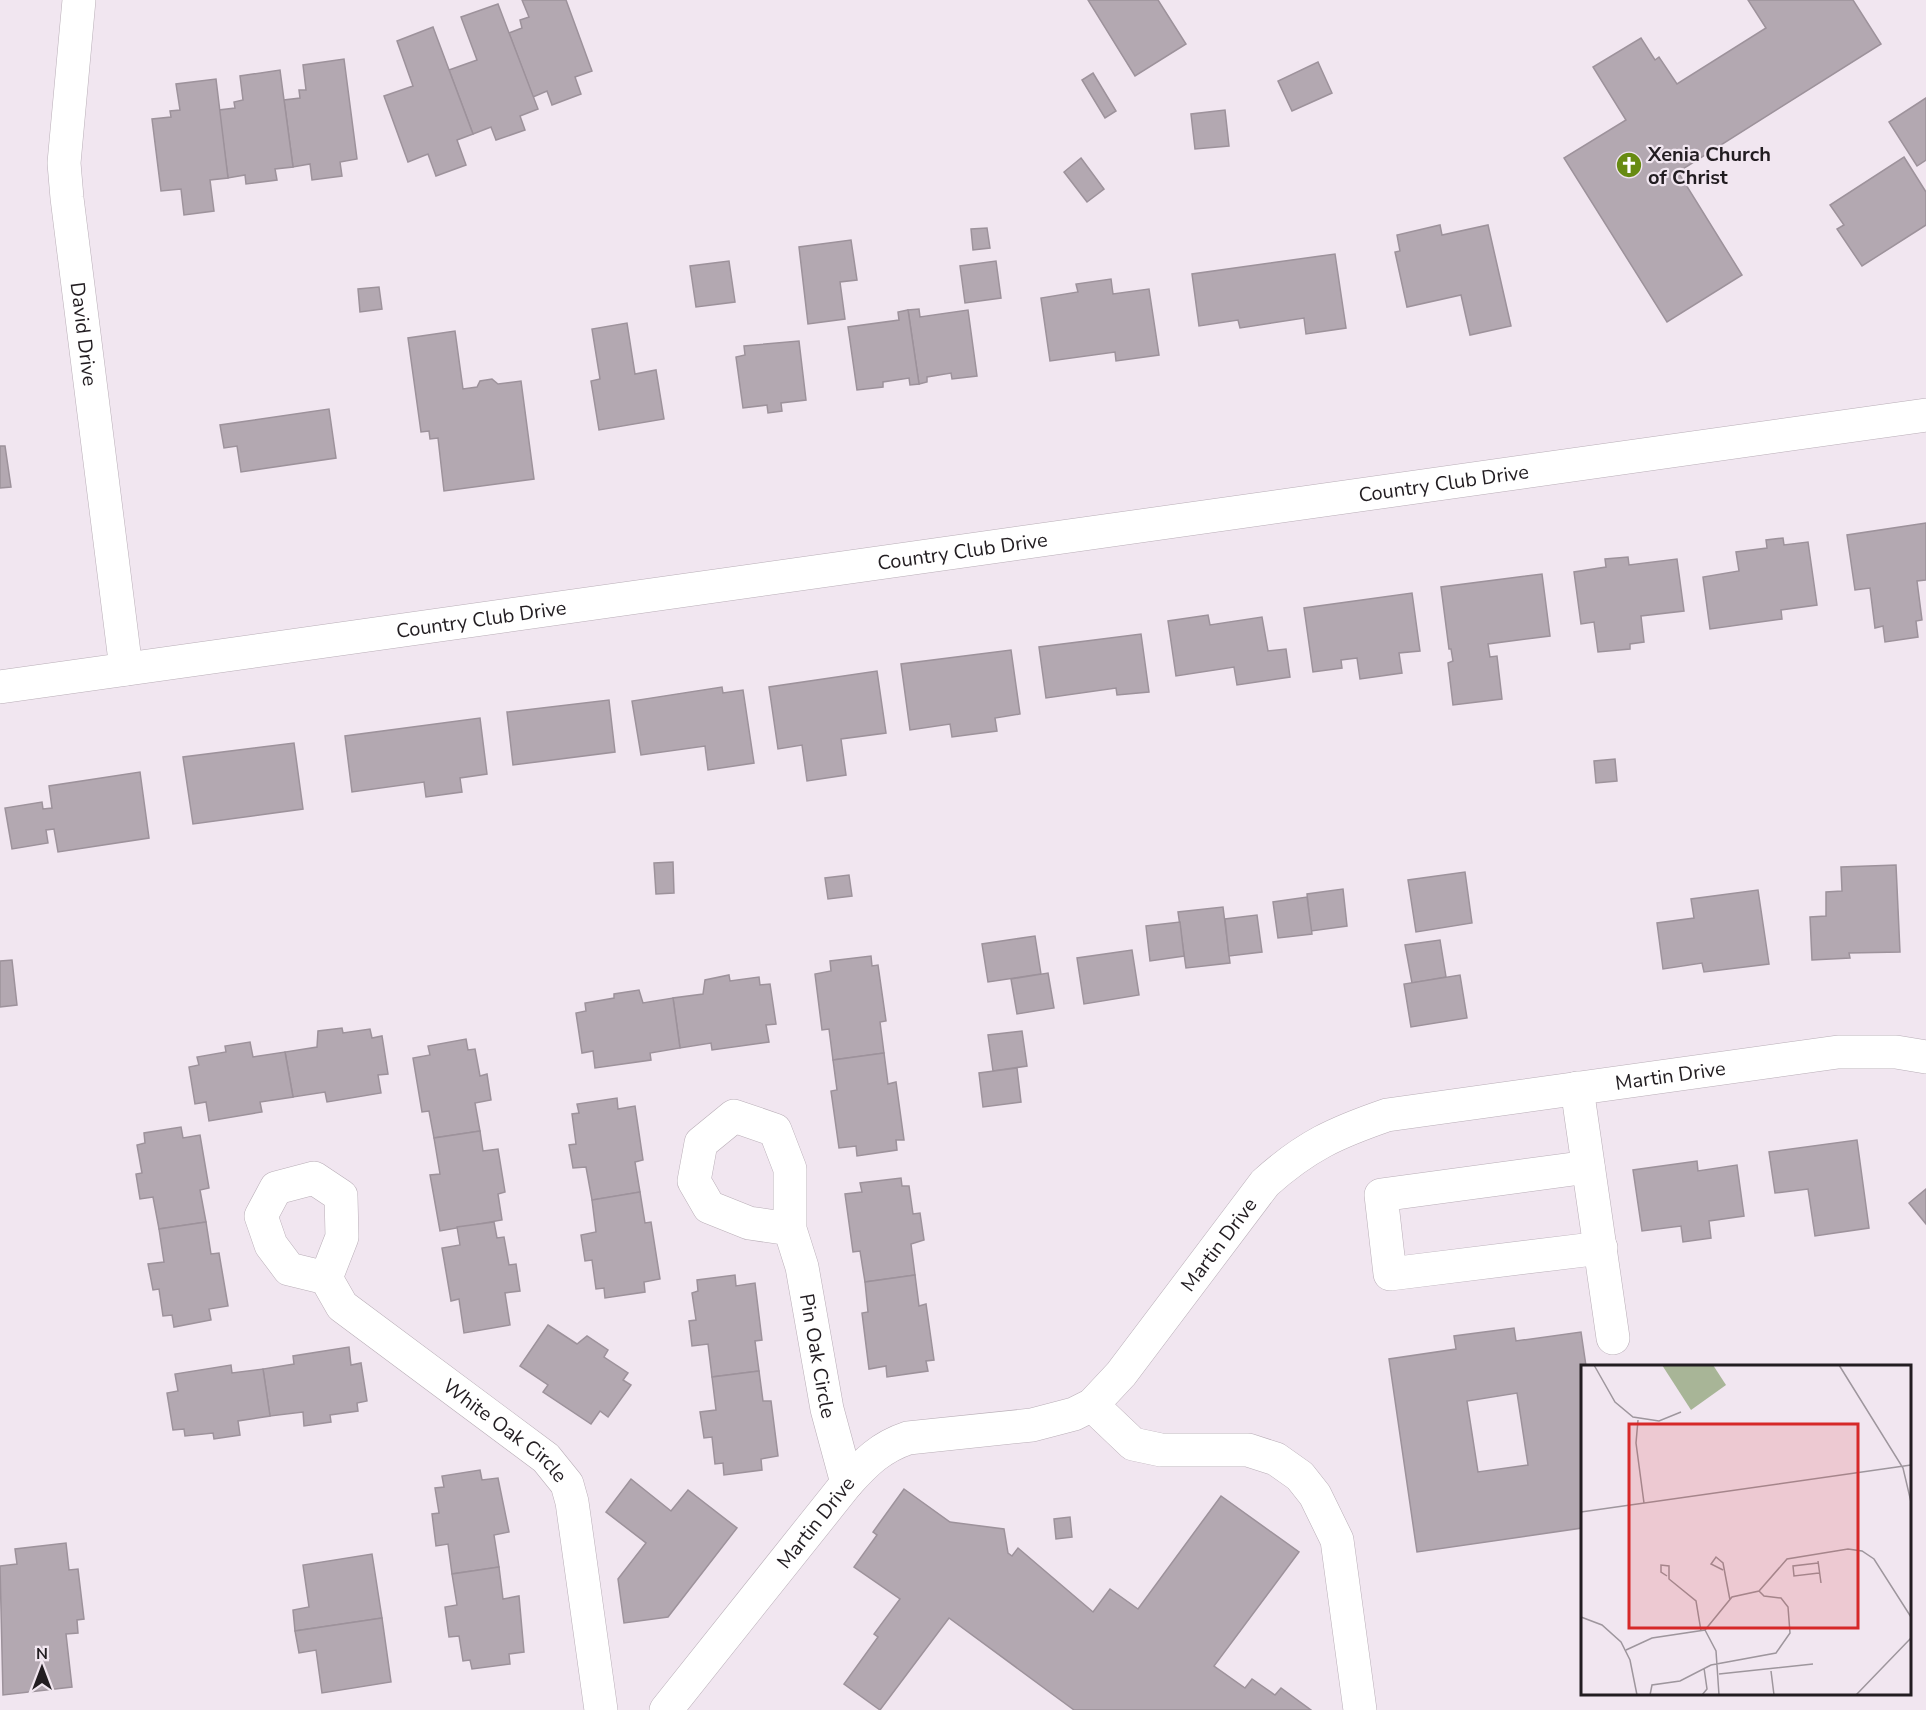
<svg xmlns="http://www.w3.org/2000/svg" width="1926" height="1710" font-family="'Nunito Sans',sans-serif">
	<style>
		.building { fill: #b3a8b1; stroke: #9d929b; stroke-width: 1.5; fill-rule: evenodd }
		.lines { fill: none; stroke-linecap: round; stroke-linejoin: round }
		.minor-casing { stroke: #b9aeb7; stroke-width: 34 }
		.minor { stroke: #fff; stroke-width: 33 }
		.labels { text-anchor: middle; stroke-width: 4.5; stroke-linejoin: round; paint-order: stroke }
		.poi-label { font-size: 20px; font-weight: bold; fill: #221d21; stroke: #f1e6f0; text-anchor: start }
		.street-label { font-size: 20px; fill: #221d21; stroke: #f1e6f0 }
		.inset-road { fill: none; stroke: #9e969d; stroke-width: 1.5 }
		.view { fill: #d62828; fill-opacity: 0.15; stroke: #d62828; stroke-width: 3 }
		.inset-edge { fill: none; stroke: #221d21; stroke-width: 3 }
	</style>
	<rect width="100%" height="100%" fill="#f1e6f0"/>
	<!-- building -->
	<g class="building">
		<polygon points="522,0 566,0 592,71 575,77 581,94 552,105 547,91 533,97 509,33 522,28 520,20 529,17"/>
		<polygon points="1088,0 1158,0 1186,44 1135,76"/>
		<polygon points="1748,0 1853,0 1881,44 1678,172 1742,275 1667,322 1564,158 1626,120 1593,67 1641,38 1655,60 1659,57 1677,84 1766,28"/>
		<polygon points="498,4 538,109 520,116 525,130 496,140 491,127 473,134 449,70 477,60 461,17"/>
		<polygon points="433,27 473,134 457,140 466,165 436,176 428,154 408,162 384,96 413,86 397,41"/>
		<polygon points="344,59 357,159 340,162 342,176 312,180 310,164 293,167 284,100 300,98 299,90 306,90 303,65"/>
		<polygon points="1318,62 1332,93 1292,111 1278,81"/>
		<polygon points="280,70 293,167 275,169 277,180 246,184 245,175 228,178 219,110 235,108 234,102 243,100 240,76"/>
		<polygon points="1093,73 1116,111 1105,118 1082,80"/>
		<polygon points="216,79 228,178 210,180 214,211 184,215 181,189 161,191 152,119 171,117 170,111 180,110 176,84"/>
		<polygon points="1926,98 1926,160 1917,166 1889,122"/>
		<polygon points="1225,110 1229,146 1195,149 1191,114"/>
		<polygon points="1904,157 1926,192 1926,225 1862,266 1837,229 1844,225 1830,205"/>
		<polygon points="1081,158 1104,189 1087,202 1064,172"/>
		<polygon points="1440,225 1442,235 1488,225 1511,326 1470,335 1461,295 1407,307 1395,252 1400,251 1397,235"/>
		<polygon points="987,228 990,248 973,250 971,229"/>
		<polygon points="851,240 857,280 840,282 845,319 808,324 799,247"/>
		<polygon points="1335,254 1346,328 1306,334 1304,318 1240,328 1238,320 1199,326 1192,274"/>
		<polygon points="729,261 735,302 696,307 690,266"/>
		<polygon points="996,261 1001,298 965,303 960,266"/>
		<polygon points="1111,279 1113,294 1149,289 1159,355 1116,361 1115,352 1050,361 1041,298 1078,292 1076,284"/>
		<polygon points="379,287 382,309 360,312 358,289"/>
		<polygon points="919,309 920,317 968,310 977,376 952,379 951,373 927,377 927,382 919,384 908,310"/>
		<polygon points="908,310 919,384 910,385 909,378 883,382 883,387 857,390 848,327 899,320 898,312"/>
		<polygon points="627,323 635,374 656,370 664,419 599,430 591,381 600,379 592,329"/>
		<polygon points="455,331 463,389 477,387 480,381 492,379 498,384 521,381 534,479 444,491 438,438 430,439 429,431 421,432 408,338"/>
		<polygon points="799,341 806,400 781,403 782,411 768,413 767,405 743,408 736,357 745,355 744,346"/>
		<polygon points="329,409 336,458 241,472 237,446 224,448 220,425"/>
		<polygon points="0,446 5,446 11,487 0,488"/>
		<polygon points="1926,523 1926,580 1917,581 1922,620 1916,621 1918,637 1885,642 1883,626 1875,628 1870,588 1855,590 1847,535"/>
		<polygon points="1783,538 1784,545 1808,542 1817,605 1781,610 1782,619 1710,629 1703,577 1739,571 1736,552 1767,548 1766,540"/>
		<polygon points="1628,557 1629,565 1677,559 1684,611 1641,616 1644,642 1630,644 1630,649 1598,652 1594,622 1581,624 1574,572 1606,567 1605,559"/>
		<polygon points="1542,574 1550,636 1488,644 1490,657 1497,656 1502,699 1453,705 1448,663 1453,661 1451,649 1449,649 1441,587"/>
		<polygon points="1412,593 1420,651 1399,653 1402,673 1360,679 1357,658 1341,660 1342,668 1313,672 1304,608"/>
		<polygon points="1208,615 1210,625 1262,617 1268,651 1286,649 1290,677 1237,685 1234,667 1176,676 1168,621"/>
		<polygon points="1141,634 1149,692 1117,695 1116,688 1046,698 1039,647"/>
		<polygon points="1011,650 1020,714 995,718 997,731 952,737 950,724 910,730 901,664"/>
		<polygon points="877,671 886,733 841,739 846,775 807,781 802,745 778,749 769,687"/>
		<polygon points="722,687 723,693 743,690 754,763 708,770 705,746 641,755 632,701"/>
		<polygon points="609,700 615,752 513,765 507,712"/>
		<polygon points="480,718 487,774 460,778 462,792 426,797 424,782 352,792 345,736"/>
		<polygon points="294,743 303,809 193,824 183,757"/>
		<polygon points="1615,759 1617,781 1596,783 1594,761"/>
		<polygon points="140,772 149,838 58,852 54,829 46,830 48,843 12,849 5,808 42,802 43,809 52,808 49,786"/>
		<polygon points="673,862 674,893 656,894 654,863"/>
		<polygon points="1896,865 1900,952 1849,953 1850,958 1812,960 1810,917 1826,916 1826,892 1842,891 1841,867"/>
		<polygon points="1465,872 1472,923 1416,932 1408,880"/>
		<polygon points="849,875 852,896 828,899 825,878"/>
		<polygon points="1343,889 1347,926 1311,931 1307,894"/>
		<polygon points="1758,890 1769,964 1704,972 1702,963 1663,969 1657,923 1694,918 1691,899"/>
		<polygon points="1307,897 1312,934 1278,938 1273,902"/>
		<polygon points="1223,907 1230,963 1186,968 1178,912"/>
		<polygon points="1257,915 1262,952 1229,956 1225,919"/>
		<polygon points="1180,922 1184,956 1150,961 1146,926"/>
		<polygon points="1035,936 1041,974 988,982 982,944"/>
		<polygon points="1440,940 1446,977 1412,983 1405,945"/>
		<polygon points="1132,950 1139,995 1084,1004 1077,958"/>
		<polygon points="871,956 872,966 878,965 886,1021 880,1022 884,1053 833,1060 829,1029 822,1030 815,974 831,971 830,961"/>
		<polygon points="12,960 17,1005 0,1007 0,961"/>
		<polygon points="1048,973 1054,1008 1017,1014 1011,979"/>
		<polygon points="729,975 730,981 759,977 760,985 770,984 776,1024 766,1025 769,1042 712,1050 711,1043 680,1048 673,998 703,994 705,980"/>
		<polygon points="1460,975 1467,1018 1411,1027 1404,984"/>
		<polygon points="639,990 643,1003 673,998 680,1048 650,1053 651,1060 595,1068 593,1051 582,1053 576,1013 586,1011 585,1003 614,998 614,994"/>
		<polygon points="342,1028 343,1033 370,1029 372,1038 382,1036 388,1074 378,1075 381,1093 327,1102 325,1092 293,1097 285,1052 317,1047 318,1031"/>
		<polygon points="1022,1031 1027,1066 993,1071 988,1035"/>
		<polygon points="466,1039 468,1050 475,1049 480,1076 487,1074 491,1100 475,1103 480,1131 434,1138 429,1111 422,1112 413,1058 430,1055 428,1046"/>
		<polygon points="250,1042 253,1057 285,1052 293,1097 260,1102 262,1112 209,1121 206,1102 195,1104 189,1067 199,1065 197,1057 226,1052 225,1046"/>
		<polygon points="884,1053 888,1084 896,1082 904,1140 896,1140 897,1150 857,1156 856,1146 839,1148 831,1091 837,1090 833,1060"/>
		<polygon points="1017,1068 1021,1102 983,1107 979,1073"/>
		<polygon points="617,1098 618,1109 635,1106 643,1160 635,1162 640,1192 592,1200 586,1167 573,1168 569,1145 576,1144 572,1114 579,1113 577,1104"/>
		<polygon points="181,1127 183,1138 200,1135 209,1188 200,1190 206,1222 159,1229 153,1197 140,1199 136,1174 142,1173 137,1145 145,1143 144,1133"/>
		<polygon points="480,1131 483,1151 498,1149 505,1192 498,1194 502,1220 440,1231 430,1175 440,1174 434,1138"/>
		<polygon points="1857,1140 1869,1228 1815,1236 1808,1189 1775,1193 1769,1152"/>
		<polygon points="1697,1161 1698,1171 1737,1165 1744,1216 1709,1221 1711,1238 1683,1242 1681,1226 1642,1231 1633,1170"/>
		<polygon points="901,1178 902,1186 909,1186 913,1214 920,1213 924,1240 911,1244 915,1275 865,1282 860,1251 853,1252 845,1194 862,1192 860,1183"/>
		<polygon points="1926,1189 1926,1224 1909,1203"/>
		<polygon points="640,1192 645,1223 651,1222 660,1279 644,1282 645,1292 605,1298 604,1288 596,1289 592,1260 585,1261 581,1235 596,1232 592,1200"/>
		<polygon points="206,1222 211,1254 219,1253 228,1306 209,1309 211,1320 174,1327 172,1315 163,1316 159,1289 153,1290 148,1264 164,1262 159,1229"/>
		<polygon points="494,1222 497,1238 504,1237 509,1265 516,1264 520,1291 505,1293 510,1325 464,1333 459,1299 451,1301 442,1248 460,1245 457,1227"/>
		<polygon points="735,1275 736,1286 755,1283 762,1340 755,1341 759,1371 712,1377 708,1344 692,1346 689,1321 696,1320 692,1293 698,1291 697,1280"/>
		<polygon points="915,1275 919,1306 926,1304 934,1360 926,1361 928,1371 887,1377 886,1366 869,1369 862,1313 868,1312 865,1282"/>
		<polygon points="548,1325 577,1344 587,1336 608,1350 604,1357 628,1373 623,1380 631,1385 608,1417 600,1411 591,1424 543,1392 548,1385 520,1366"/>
		<path d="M1514,1328L1516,1341L1581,1332L1586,1366H1582V1528L1417,1552L1389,1359L1456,1349L1454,1336ZM1517,1393L1528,1465L1478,1472L1467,1401Z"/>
		<polygon points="349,1347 351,1365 361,1363 367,1401 357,1403 358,1411 330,1415 331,1422 304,1426 303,1412 270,1416 263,1369 294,1364 293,1356"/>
		<polygon points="231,1365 232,1373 263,1369 270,1416 238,1421 240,1435 214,1439 213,1433 185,1436 184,1429 173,1430 167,1393 178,1391 175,1374"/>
		<polygon points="759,1371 763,1401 771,1401 778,1456 761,1459 762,1470 724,1475 723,1463 715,1464 712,1437 704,1438 700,1412 716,1410 712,1377"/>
		<polygon points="480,1470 482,1480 498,1478 509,1532 494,1535 499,1567 452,1574 448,1544 436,1546 432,1514 439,1513 435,1488 444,1487 442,1476"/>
		<polygon points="631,1479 671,1511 688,1490 737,1528 668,1617 624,1623 618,1579 646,1543 606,1512"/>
		<polygon points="904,1489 950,1522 1004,1529 1008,1553 1012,1556 1018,1548 1093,1612 1110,1589 1138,1609 1221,1496 1299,1552 1214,1666 1245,1688 1252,1679 1275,1695 1281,1688 1311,1710 1074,1710 949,1618 880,1710 844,1684 878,1637 874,1634 900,1599 854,1567 877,1535 873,1532"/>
		<polygon points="1070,1517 1072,1537 1056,1539 1054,1519"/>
		<polygon points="66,1543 69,1570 78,1569 84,1619 77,1620 78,1633 66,1634 72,1687 3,1695 0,1566 17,1564 15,1549"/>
		<polygon points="372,1554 382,1618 295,1631 293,1610 309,1607 303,1565"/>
		<polygon points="499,1567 503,1599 519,1596 524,1652 509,1654 510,1664 472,1669 470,1660 463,1661 459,1636 449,1637 445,1607 457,1605 452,1574"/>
		<polygon points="382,1618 391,1682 322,1693 316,1650 299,1653 295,1631"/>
	</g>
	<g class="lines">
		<!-- minor casing -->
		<g class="minor-casing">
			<g id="minor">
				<path id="s1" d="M79,0L64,163L67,198L126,669"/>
				<path id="s2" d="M0,687L1926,415"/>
				<polyline points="1577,1088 1613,1338"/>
				<polyline points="1588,1167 1381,1195 1390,1274 1601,1248"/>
				<path id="s3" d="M790,1229L749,1223L709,1207L694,1181L701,1143L734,1116L775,1130L790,1169V1229L802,1267L827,1409L847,1483"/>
				<path id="s4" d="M326,1278L342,1237L341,1196L314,1178L276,1188L261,1216L271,1245L289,1269L326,1278L342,1306L546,1458L567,1484L572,1502L601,1710"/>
				<polyline points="1092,1405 1133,1444 1161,1450 1248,1450 1276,1459 1300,1476 1315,1495 1337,1540 1360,1710"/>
				<path id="s5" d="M666,1710L847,1483C866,1462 881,1447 908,1438L1032,1425L1074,1414L1092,1405L1121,1374L1265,1183C1306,1146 1335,1133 1387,1115L1838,1052H1896L1926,1057"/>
			</g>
		</g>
		<!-- minor -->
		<use href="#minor" class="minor"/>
	</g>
	<!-- icons -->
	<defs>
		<g id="church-disc" transform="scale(1.35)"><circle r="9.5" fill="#678b12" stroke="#f1e6f0"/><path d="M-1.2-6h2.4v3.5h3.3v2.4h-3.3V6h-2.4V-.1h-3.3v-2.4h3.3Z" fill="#fff"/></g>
	</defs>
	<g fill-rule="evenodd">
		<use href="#church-disc" x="1629" y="165"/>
	</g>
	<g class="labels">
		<!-- poi labels -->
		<g class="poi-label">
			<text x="1648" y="161">Xenia Church<tspan x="1648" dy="23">of Christ</tspan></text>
		</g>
		<!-- street labels -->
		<g class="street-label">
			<text dy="7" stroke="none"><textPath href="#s1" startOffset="336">David Drive</textPath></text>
			<text dy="7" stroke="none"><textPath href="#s2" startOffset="1458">Country Club Drive</textPath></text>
			<text dy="7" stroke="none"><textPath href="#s2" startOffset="972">Country Club Drive</textPath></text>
			<text dy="7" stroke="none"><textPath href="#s2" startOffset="486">Country Club Drive</textPath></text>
			<text dy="7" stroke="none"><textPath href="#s5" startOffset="1264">Martin Drive</textPath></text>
			<text dy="7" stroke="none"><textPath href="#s5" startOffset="760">Martin Drive</textPath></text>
			<text dy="7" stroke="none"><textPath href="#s3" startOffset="471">Pin Oak Circle</textPath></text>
			<text dy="7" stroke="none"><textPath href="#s4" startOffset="525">White Oak Circle</textPath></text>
			<text dy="7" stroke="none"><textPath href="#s5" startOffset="240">Martin Drive</textPath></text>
		</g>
	</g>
	<!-- overview -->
	<g transform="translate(1581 1365)">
		<rect width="330" height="330" fill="#f1e6f0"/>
		<path d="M81,0H132L145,20L110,45Z" fill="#a8b597"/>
		<path class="inset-road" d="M13,0L34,37L52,52L78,56L100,47M258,0L322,103L330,137M57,55L55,78L63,138M0,147L330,100M237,196L240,218M237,198L212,201L213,211L238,208M142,205L130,199L135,192L142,198L149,235M86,211L80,207V200L88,201V214L115,236L120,266M0,252L21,260L40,277L49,295L56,330M124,265L135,286L138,330M45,285L71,273L124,265L151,232L178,226L206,194L267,184L281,186L293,194L330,252M190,306L193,330M138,309L232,299M69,330L71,320L99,316L130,300L195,288L209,268L207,242L200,233L183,231L178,226M121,330L126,324L123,303M275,330L330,273"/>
		<path class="view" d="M48,59H277V263H48Z"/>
		<rect width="330" height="330" class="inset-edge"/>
	</g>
	<!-- north arrow -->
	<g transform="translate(42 1668)" stroke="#f1e6f0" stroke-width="4.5" paint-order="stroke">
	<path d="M0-4.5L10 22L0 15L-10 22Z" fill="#221d21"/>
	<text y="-9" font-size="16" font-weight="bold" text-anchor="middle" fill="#221d21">N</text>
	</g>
</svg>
